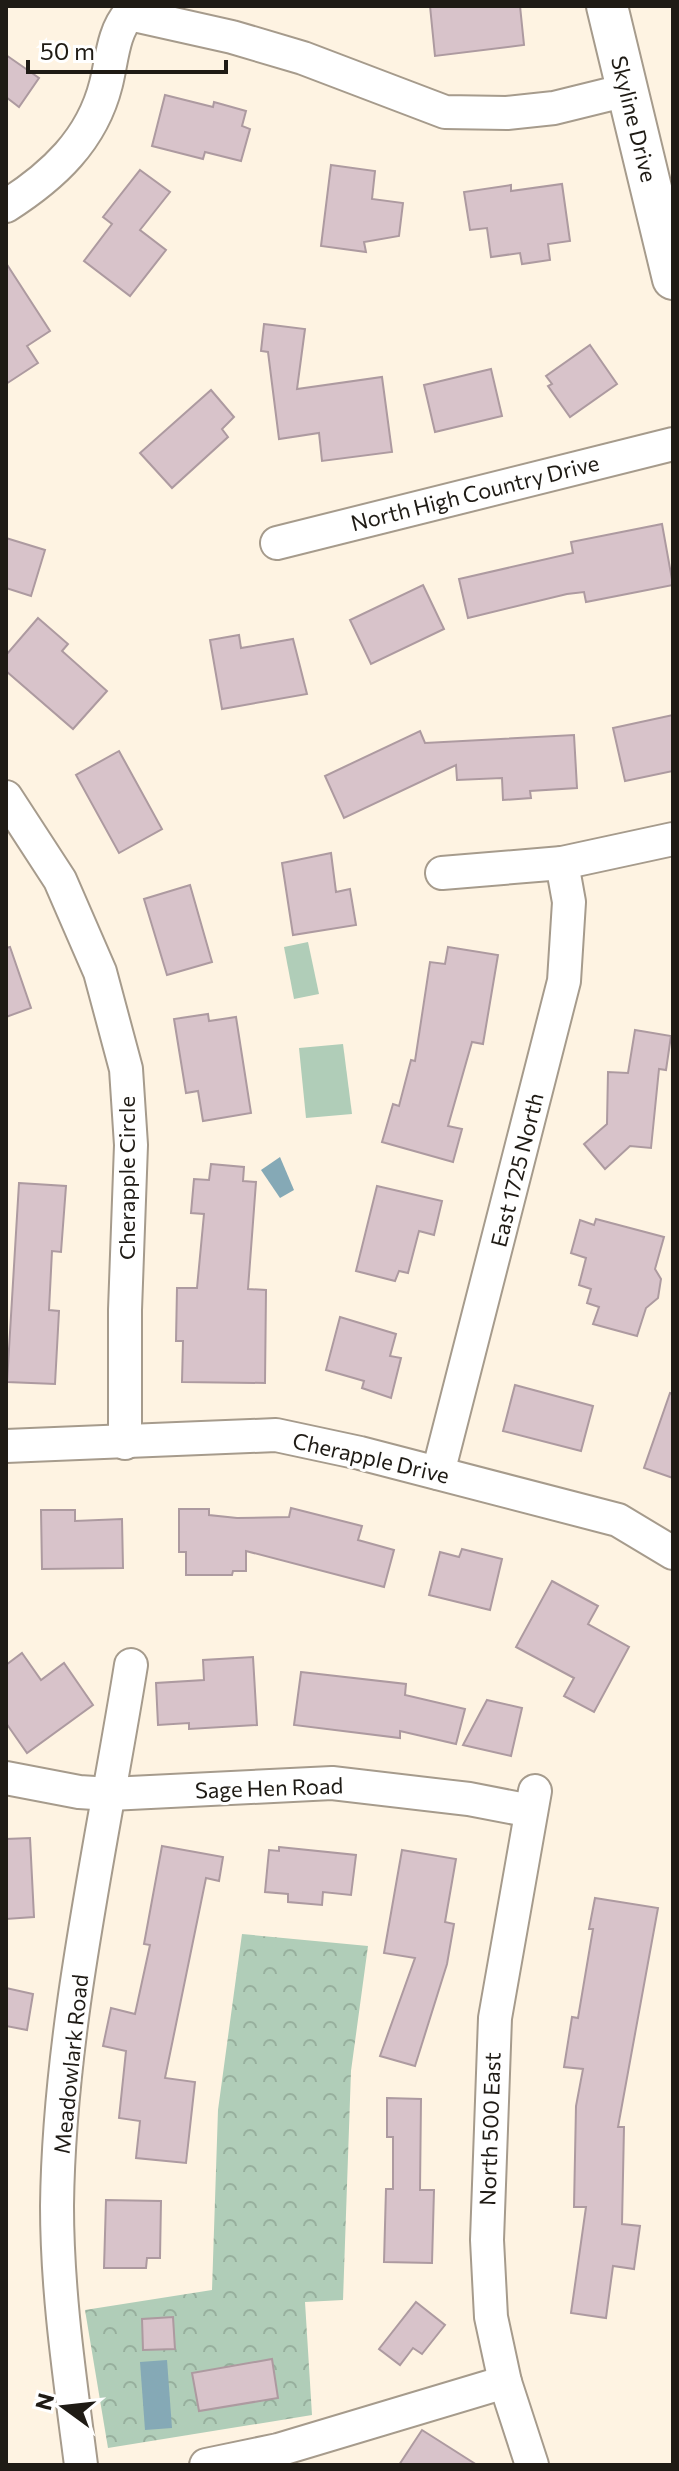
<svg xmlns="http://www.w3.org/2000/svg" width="679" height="2471" font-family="Commissioner,sans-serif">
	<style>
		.park { fill: url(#park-crowns) }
		.pitch { fill: #b0cdb8 }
		.water { fill: #85a9b6 }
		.building { fill: #d8c3ca; stroke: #ad9aa0; stroke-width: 2 }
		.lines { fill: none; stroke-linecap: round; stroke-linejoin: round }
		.minor-casing { stroke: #a69b8c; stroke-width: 36 }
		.tertiary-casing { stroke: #a69b8c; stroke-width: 44 }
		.minor { stroke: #fff; stroke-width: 32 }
		.tertiary { stroke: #fff; stroke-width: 40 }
		.labels { text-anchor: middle; stroke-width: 6; stroke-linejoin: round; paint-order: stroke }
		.street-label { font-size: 22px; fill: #1f1b15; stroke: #fff }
	</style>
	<defs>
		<pattern id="park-crowns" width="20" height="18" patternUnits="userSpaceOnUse" patternTransform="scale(2)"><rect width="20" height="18" fill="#b0cdb8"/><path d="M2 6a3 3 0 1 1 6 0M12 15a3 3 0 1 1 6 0" fill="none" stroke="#97af9d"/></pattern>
	</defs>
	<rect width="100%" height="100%" fill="#fef3e2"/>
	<!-- park -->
	<polygon class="park" points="242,1934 368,1946 351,2071 343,2300 305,2302 312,2415 108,2448 85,2310 212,2290 218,2110"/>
	<!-- pitch -->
	<g class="pitch">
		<polygon points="308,942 319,994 294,999 284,947"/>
		<polygon points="343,1044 352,1114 306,1118 299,1048"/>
	</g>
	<!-- water -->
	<g class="water">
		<polygon points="280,1157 294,1190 280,1198 261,1170"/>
		<polygon points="167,2360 172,2428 145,2430 140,2362"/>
	</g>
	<!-- building -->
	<g class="building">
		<polygon points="430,6 520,6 524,45 435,56"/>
		<polygon points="6,55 39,78 19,107 6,97"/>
		<polygon points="165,95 213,107 214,102 246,111 242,126 250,129 241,161 205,152 203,159 152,146"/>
		<polygon points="331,165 375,171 372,199 403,203 399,236 364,242 366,252 321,246"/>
		<polygon points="140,170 170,192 140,230 166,250 130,296 84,261 112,224 103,217"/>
		<polygon points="562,184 570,241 548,244 550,260 522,264 520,253 491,257 487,228 470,230 464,192 511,185 511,191"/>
		<polygon points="6,263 50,331 27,346 38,363 6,384"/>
		<polygon points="264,324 305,329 297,389 382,377 392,452 322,461 319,433 279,439 268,352 261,351"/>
		<polygon points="590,345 617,384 570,417 548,386 552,384 546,376"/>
		<polygon points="491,369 502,416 435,432 424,385"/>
		<polygon points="211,390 234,417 222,429 228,437 172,488 140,453"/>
		<polygon points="662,524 673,585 586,602 584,592 567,594 468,618 459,579 573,553 571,542"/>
		<polygon points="6,538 45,550 31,596 6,588"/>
		<polygon points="423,585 444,629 371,664 350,620"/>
		<polygon points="38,618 68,644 62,651 107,691 73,729 6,671 6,655"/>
		<polygon points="239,635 241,648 293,639 307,694 222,709 210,640"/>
		<polygon points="673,715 673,771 625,781 613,728"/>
		<polygon points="420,731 425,743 574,735 577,788 530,791 531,798 503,800 502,778 457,780 456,765 344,818 325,776"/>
		<polygon points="119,751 162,829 119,853 76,775"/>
		<polygon points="331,853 336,892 350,889 356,925 293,935 282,863"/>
		<polygon points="190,885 212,962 167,975 144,899"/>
		<polygon points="10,947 31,1008 6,1017 6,948"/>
		<polygon points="448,947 498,955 483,1044 472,1042 448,1126 462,1129 453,1162 382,1142 393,1104 399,1106 411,1060 415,1061 430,962 445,964"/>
		<polygon points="208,1014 209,1021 236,1017 251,1113 203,1121 198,1091 186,1093 174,1019"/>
		<polygon points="635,1030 671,1036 666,1070 659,1069 651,1148 630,1146 605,1169 584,1144 607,1124 608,1072 628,1073"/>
		<polygon points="211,1164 244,1167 243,1181 256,1182 248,1289 266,1290 265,1383 182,1382 183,1341 176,1341 177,1288 197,1288 204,1214 191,1213 194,1179 209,1180"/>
		<polygon points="19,1183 66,1186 61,1252 52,1251 49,1310 59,1311 55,1384 7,1382"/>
		<polygon points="377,1186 442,1201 434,1235 419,1231 408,1273 399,1271 395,1281 356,1271"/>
		<polygon points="596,1219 664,1237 655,1269 661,1279 658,1298 646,1308 637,1336 593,1324 599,1307 587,1303 591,1289 579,1285 586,1258 571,1253 580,1220 594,1225"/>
		<polygon points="340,1317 396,1334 390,1356 401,1358 391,1398 362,1388 364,1381 326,1370"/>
		<polygon points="515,1385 593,1406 581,1451 503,1431"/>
		<polygon points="670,1393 673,1394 673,1478 644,1468"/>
		<polygon points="291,1508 362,1526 358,1540 394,1550 384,1587 246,1551 246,1571 233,1571 232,1575 186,1575 186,1552 179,1552 179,1509 209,1509 209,1515 237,1518 289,1517"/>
		<polygon points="41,1510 75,1510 75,1521 122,1519 123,1568 42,1569"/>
		<polygon points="462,1549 502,1559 490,1610 429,1595 440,1552 459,1557"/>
		<polygon points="552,1581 598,1606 588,1624 629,1647 594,1712 564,1696 574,1678 516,1647"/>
		<polygon points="22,1653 41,1680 64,1663 93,1705 27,1753 6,1723 6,1665"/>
		<polygon points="253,1657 257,1725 189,1729 189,1723 158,1725 156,1683 204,1680 203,1660"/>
		<polygon points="301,1672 406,1684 405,1695 465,1709 456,1744 400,1731 400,1738 294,1725"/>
		<polygon points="487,1700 522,1708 511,1756 463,1745"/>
		<polygon points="30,1838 34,1917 6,1919 6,1839"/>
		<polygon points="162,1846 223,1857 219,1881 206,1878 165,2078 195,2082 186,2163 136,2158 140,2121 119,2118 126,2051 103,2046 111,2008 135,2014 150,1945 144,1944"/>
		<polygon points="279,1847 356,1855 351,1895 323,1892 322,1905 288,1902 288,1894 265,1892 269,1850 279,1851"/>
		<polygon points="402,1850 456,1859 445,1922 454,1924 447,1964 415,2066 380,2056 415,1958 384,1953"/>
		<polygon points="595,1898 658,1908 618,2127 624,2127 622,2224 640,2226 634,2269 613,2266 606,2318 571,2313 586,2207 574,2207 576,2106 583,2069 564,2067 572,2017 578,2018 593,1929 589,1929"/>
		<polygon points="6,1988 33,1994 27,2030 6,2026"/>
		<polygon points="387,2098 421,2099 420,2190 434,2190 432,2263 384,2262 386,2189 393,2189 393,2137 387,2137"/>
		<polygon points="106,2200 161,2201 160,2258 147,2258 146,2268 104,2268"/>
		<polygon points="416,2302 445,2325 422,2354 413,2348 400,2365 379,2349"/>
		<polygon points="173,2317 175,2349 143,2350 142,2319"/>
		<polygon points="272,2359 278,2398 199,2411 192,2373"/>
		<polygon points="422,2430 477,2465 399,2465"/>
	</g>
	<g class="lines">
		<!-- minor casing -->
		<g class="minor-casing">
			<g id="minor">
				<path d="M6,206C53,176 92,140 106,84C112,60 113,32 129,14L232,37L303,58L445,112L507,113L554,108L627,90"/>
				<polyline points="277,543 673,444"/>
				<polyline points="6,797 60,880 100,972 126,1069 131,1145 125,1310 125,1443"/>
				<polyline points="442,873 562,863 673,839"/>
				<polyline points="6,1446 276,1435 360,1453 618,1520 673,1553"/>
				<polyline points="438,1473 564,981 569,902 562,863"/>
				<polyline points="6,1778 79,1792 110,1794 332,1783 469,1799 531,1811"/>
				<path d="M81,2465C70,2379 57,2293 57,2206C59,2029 103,1840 131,1665"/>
				<polyline points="206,2465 278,2450 505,2382"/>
				<polyline points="532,2465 505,2382 491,2317 487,2240 495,2018 535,1791"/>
			</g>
		</g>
		<!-- tertiary casing -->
		<g class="tertiary-casing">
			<polyline id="tertiary" points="607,6 673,279"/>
		</g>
		<!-- minor -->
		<use href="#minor" class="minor"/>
		<!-- tertiary -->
		<use href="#tertiary" class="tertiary"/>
	</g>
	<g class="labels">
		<!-- street labels -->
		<g class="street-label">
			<text transform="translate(634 119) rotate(76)" y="8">Skyline Drive</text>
			<text transform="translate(475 493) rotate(-14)" y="8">North High Country Drive</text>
			<text transform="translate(517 1170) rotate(-76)" y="8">East 1725 North</text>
			<text transform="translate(127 1178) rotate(-90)" y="8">Cherapple Circle</text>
			<text transform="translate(371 1458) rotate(13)" y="8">Cherapple Drive</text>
			<text transform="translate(269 1788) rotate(-2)" y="8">Sage Hen Road</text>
			<text transform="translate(71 2064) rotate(-84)" y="8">Meadowlark Road</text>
			<text transform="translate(490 2129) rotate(-88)" y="8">North 500 East</text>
		</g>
	</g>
	<!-- border -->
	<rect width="679" height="2471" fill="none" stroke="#1f1b15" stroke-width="16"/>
	<!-- north arrow -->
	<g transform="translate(64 2407) rotate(285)" stroke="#ffffff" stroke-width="6" paint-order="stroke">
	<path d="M0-6L14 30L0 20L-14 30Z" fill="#1f1b15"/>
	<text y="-12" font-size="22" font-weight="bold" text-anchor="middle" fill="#1f1b15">N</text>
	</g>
	<!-- scale -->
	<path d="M28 60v12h198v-12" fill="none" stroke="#1f1b15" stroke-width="4"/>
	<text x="40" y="60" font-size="24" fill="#1f1b15" stroke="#ffffff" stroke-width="6" paint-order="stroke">50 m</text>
</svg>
